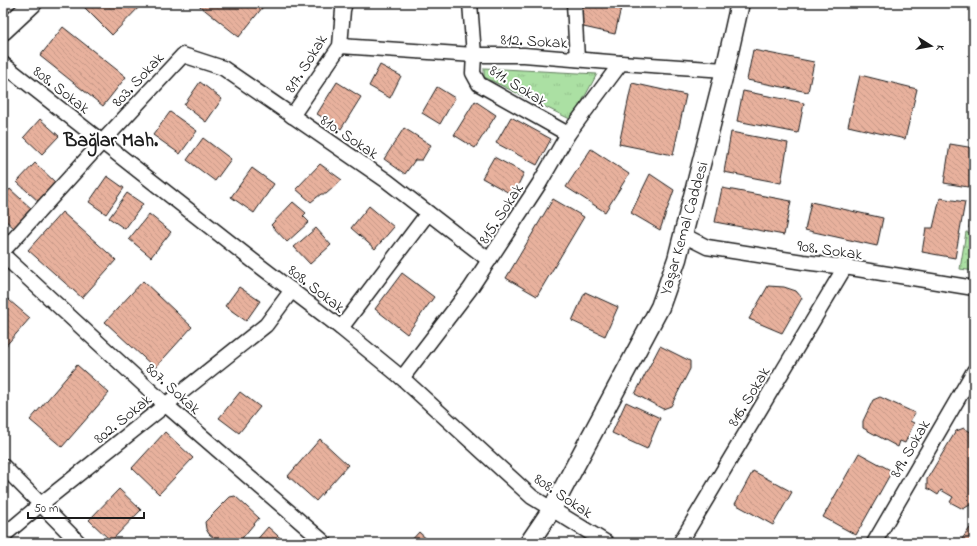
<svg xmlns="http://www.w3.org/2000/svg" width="977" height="546" font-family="'Indie Flower',sans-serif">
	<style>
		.grass { fill: url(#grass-dots); stroke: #647e60 }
		.park { fill: url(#park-tufts); stroke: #647e60 }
		.building { fill: url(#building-back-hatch); stroke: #1c1c1c }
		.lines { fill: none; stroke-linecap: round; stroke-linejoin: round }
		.minor-casing { stroke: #1c1c1c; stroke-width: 17 }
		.tertiary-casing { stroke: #1c1c1c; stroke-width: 21 }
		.minor { stroke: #fff; stroke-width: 14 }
		.tertiary { stroke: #fff; stroke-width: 18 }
		.labels { text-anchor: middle; stroke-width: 4; stroke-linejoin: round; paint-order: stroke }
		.street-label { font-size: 16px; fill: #1c1c1c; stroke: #fff }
		.district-label { font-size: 20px; font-weight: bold; fill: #1c1c1c; stroke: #fff }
	</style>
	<defs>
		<pattern id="grass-dots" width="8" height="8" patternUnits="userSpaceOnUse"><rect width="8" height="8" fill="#abe0a3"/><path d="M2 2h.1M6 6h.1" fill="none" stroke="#93c08c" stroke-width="1.8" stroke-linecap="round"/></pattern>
		<pattern id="park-tufts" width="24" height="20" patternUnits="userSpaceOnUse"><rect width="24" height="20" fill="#abe0a3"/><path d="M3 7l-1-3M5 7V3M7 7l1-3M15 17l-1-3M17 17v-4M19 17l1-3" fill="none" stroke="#93c08c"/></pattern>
		<pattern id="building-back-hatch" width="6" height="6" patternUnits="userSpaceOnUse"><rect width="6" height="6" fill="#e8b19d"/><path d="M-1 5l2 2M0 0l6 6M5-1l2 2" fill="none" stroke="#c69887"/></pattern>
	</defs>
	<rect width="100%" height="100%" fill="#fff"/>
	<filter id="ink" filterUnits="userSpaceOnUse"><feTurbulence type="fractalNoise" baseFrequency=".025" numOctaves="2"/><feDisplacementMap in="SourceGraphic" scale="8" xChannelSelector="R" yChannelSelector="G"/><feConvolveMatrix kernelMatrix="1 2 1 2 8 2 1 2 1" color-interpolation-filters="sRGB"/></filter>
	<g filter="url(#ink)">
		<!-- grass -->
		<polygon class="grass" points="966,232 974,233 974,271 960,269"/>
		<!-- park -->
		<polygon class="park" points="484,68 597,74 572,120 484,77"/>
		<!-- building -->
		<g class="building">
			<polygon points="80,3 143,3 112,35"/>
			<polygon points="196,3 266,3 239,37"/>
			<polygon points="584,3 622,3 615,34 579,26"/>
			<polygon points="63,27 126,77 103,106 40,56"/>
			<polygon points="753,50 814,62 808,92 747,80"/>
			<polygon points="380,65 401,76 390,98 369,86"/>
			<polygon points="860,75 917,89 905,139 848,126"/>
			<polygon points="200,82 222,99 206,122 184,105"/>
			<polygon points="337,82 361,97 341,129 317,114"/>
			<polygon points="632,83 686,95 673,155 619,144"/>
			<polygon points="437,87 455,98 440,124 422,113"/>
			<polygon points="743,91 804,103 798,133 737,121"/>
			<polygon points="475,101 496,115 475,148 454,135"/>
			<polygon points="170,112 197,131 180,154 153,135"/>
			<polygon points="511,117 551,139 537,165 496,143"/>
			<polygon points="40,119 59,136 42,154 24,137"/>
			<polygon points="404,128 431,145 422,160 415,160 405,174 384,159"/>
			<polygon points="731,132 788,143 781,183 724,172"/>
			<polygon points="203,138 231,159 215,181 187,160"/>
			<polygon points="950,144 974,148 974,188 944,183"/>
			<polygon points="591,149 629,174 605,212 566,187"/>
			<polygon points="494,157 524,173 513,195 482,178"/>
			<polygon points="35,163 56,183 39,202 17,182"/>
			<polygon points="320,164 342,180 326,194 321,194 311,202 296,189"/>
			<polygon points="252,168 274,184 254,213 231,197"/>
			<polygon points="650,174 674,190 660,230 631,213"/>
			<polygon points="107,176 124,188 106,214 89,202"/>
			<polygon points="722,188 791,201 784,235 715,222"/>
			<polygon points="10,189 33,210 15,229 3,218 3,197"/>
			<polygon points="127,193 143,204 125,229 109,218"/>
			<polygon points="940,198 965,202 955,258 922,252 926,228 933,228"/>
			<polygon points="553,199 584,217 537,296 506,278"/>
			<polygon points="973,200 974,200 974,229 969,228"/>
			<polygon points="293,202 306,213 303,216 309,222 287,242 271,225"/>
			<polygon points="811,202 883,218 877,246 805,230"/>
			<polygon points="369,206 394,227 375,249 351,228"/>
			<polygon points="62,212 116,260 82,298 28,250"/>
			<polygon points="149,214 171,232 151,257 129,239"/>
			<polygon points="316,228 331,245 310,264 294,247"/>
			<polygon points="402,273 434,297 407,334 375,309"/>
			<polygon points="143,281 192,327 155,368 105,322"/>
			<polygon points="768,286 784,287 796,291 802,298 782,333 749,319"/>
			<polygon points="239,287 260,301 246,321 225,306"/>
			<polygon points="585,292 618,307 605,336 572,321"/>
			<polygon points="3,295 30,318 3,349"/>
			<polygon points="660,346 690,361 690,369 671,406 663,409 635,394"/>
			<polygon points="77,365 109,393 62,447 30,420"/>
			<polygon points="240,392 260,407 239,433 219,418"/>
			<polygon points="880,397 915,413 910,421 914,423 905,443 900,441 898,447 863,428 863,421 873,400"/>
			<polygon points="626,402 660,418 647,449 612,433"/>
			<polygon points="964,428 974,434 972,439 974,440 974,499 970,505 963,509 950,502 953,497 941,490 938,495 927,488 927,479 956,431"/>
			<polygon points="165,432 193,458 159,494 132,468"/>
			<polygon points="320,439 348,465 316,501 288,476"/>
			<polygon points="859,453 892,471 856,535 823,517"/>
			<polygon points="753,471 792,492 773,525 735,504"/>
			<polygon points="119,489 141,510 111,541 89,520"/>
			<polygon points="235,496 259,518 238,543 220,543 209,534 206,529 205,522 230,497"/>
			<polygon points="268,527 286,543 254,543"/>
			<polygon points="970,528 974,530 974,543 959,543"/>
			<polygon points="419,532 431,543 409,543"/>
		</g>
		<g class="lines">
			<!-- minor casing -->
			<g class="minor-casing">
				<g id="minor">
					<polyline points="470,3 474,55 473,73 479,84 568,134"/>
					<polyline points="574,3 577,59"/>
					<polyline points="340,46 474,55 524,55 621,63 725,70"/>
					<polyline points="3,64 252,260 341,328 402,378 532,497 607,543"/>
					<polyline points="292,116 340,46 343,10 345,3"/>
					<polyline points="683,235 707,247 803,262 845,267 974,288"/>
					<polyline points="3,251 102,142 183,55 223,68 387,181 489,260"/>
					<polyline points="3,255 166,405 325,543"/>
					<polyline points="341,328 428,213"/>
					<polyline points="402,378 470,289 539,184 568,134 621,63"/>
					<polyline points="3,466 79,543"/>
					<polyline points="3,536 41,504 266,325 292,290"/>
					<polyline points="680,543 845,267"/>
					<polyline points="874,543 974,371"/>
				</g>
			</g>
			<!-- tertiary casing -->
			<g class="tertiary-casing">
				<g id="tertiary">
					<polyline points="3,31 33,3"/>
					<polyline points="529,543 552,509 660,307 677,259 725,70 740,3"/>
				</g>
			</g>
			<!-- minor -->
			<use href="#minor" class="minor"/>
			<!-- tertiary -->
			<use href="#tertiary" class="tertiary"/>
		</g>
	</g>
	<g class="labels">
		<!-- street labels -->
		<g class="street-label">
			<text transform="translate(534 40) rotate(3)" y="6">812. Sokak</text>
			<text transform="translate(305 63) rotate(-58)" y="6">817. Sokak</text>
			<text transform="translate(137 79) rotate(-47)" y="6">803. Sokak</text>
			<text transform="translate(519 85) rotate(32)" y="6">811. Sokak</text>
			<text transform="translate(62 89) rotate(38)" y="6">808. Sokak</text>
			<text transform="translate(350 136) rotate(34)" y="6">810. Sokak</text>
			<text transform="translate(500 213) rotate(-57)" y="6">815. Sokak</text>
			<text transform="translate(683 228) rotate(-74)" y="6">Yaşar Kemal Caddesi</text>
			<text transform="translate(830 249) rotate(8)" y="6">908. Sokak</text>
			<text transform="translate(317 288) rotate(38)" y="6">808. Sokak</text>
			<text transform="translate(174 388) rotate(42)" y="6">807. Sokak</text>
			<text transform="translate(748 396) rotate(-59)" y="6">816. Sokak</text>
			<text transform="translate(122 418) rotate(-39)" y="6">802. Sokak</text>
			<text transform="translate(909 448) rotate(-60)" y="6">819. Sokak</text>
			<text transform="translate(564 495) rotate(34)" y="6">808. Sokak</text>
		</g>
		<!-- district labels -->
		<g class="district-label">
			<text x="111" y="146">Bağlar Mah.</text>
		</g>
	</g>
	<!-- margin -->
	<rect width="977" height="546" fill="none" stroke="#fff" stroke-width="16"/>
	<rect x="8" y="8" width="961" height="530" fill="none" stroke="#1c1c1c" stroke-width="1.5" filter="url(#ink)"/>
	<!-- north arrow -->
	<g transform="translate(931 46) rotate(101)" stroke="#ffffff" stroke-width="3" paint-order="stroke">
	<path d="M0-3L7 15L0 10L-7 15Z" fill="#1c1c1c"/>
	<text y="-6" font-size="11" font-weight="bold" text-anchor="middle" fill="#1c1c1c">K</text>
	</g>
	<!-- scale -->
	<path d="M28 512v6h116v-6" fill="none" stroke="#1c1c1c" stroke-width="2"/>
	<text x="34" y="512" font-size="12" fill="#1c1c1c" stroke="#ffffff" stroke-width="3" paint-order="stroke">50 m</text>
</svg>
